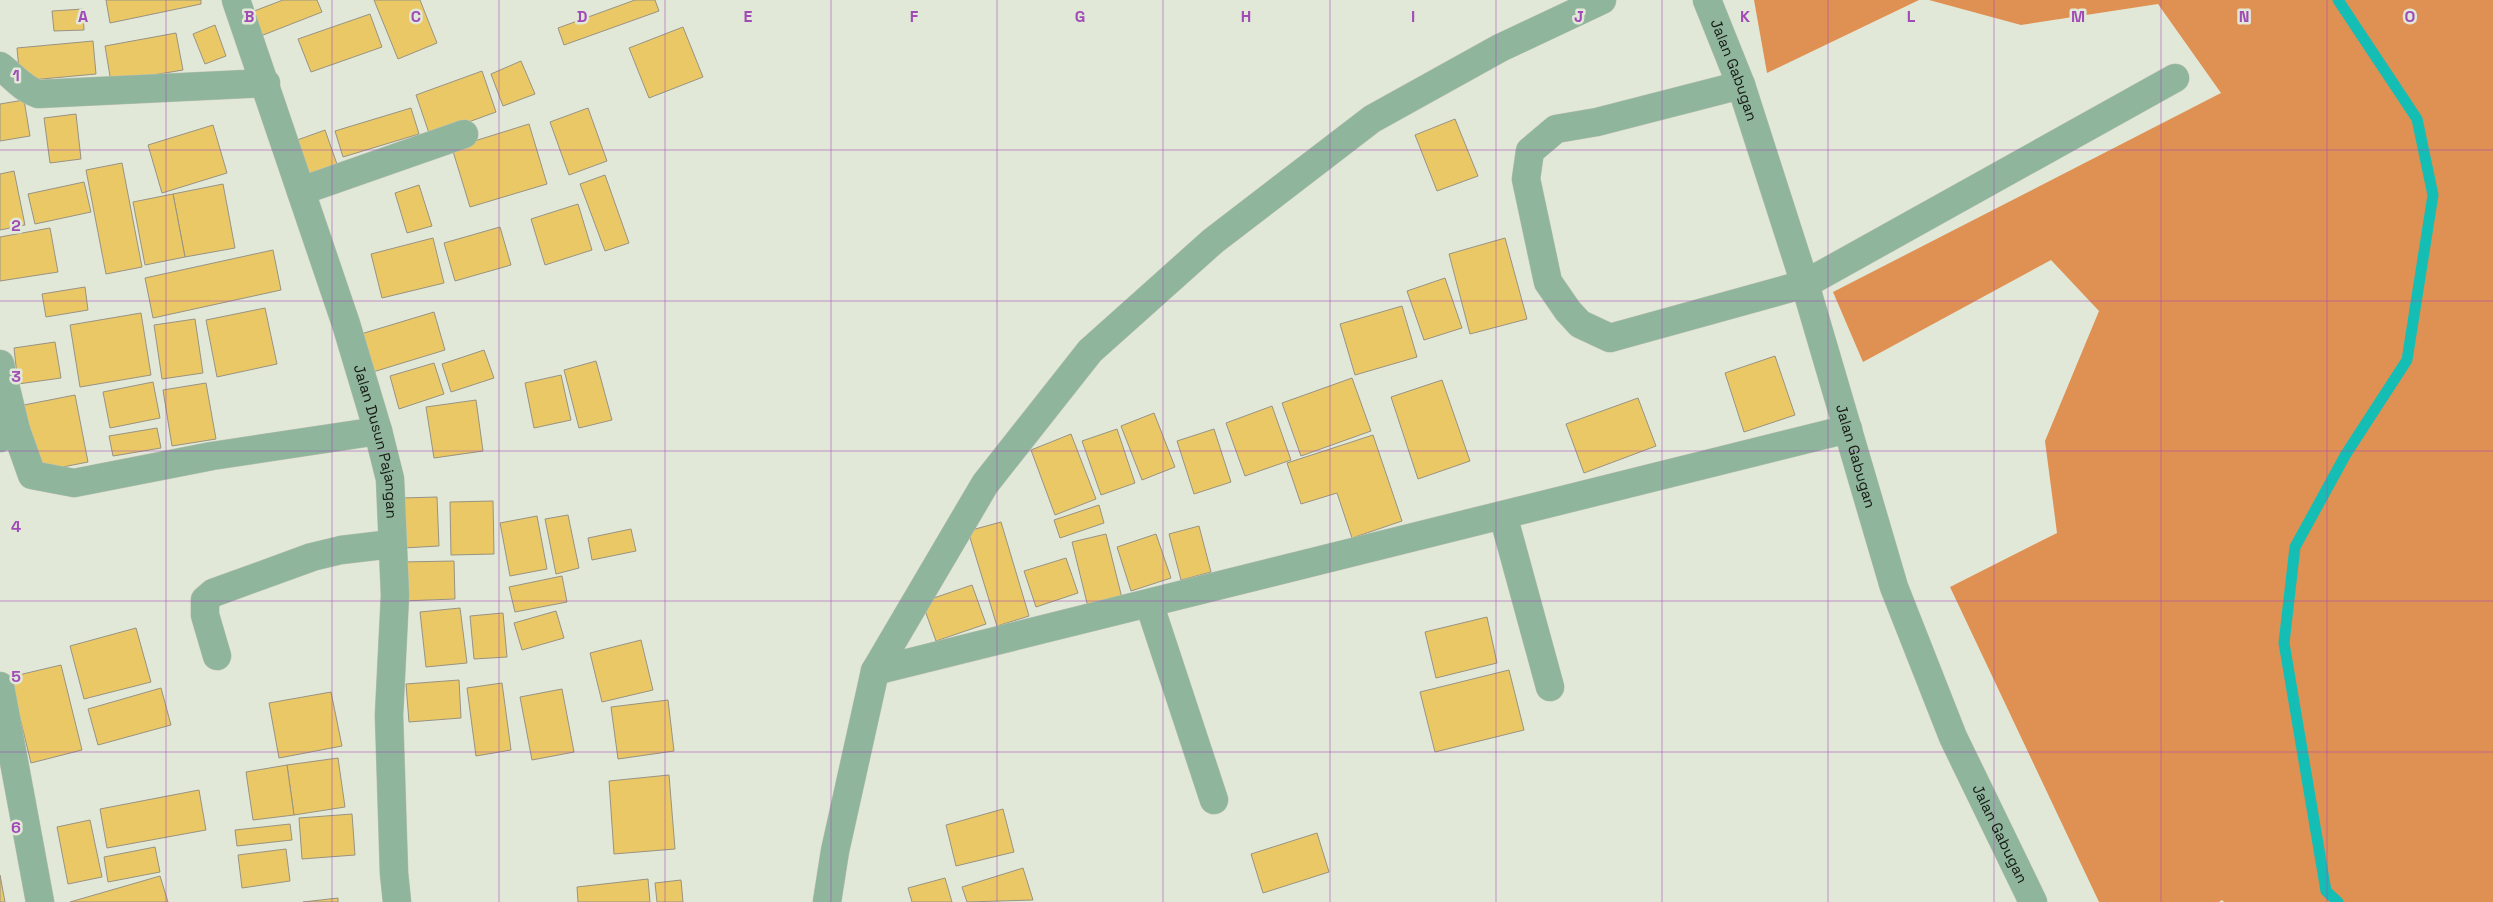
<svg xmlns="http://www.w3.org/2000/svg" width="2493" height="902" font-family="'Space Grotesk',sans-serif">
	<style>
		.forest { fill: #df9053 }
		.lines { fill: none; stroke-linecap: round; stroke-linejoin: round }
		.stream { stroke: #15beb5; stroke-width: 11 }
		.building { fill: #ebc866; stroke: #989383 }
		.minor-casing { stroke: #bdc2b3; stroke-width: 29 }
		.minor { stroke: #8fb59c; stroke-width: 28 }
		.grid { fill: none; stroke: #a04bb8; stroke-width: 1; stroke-opacity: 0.55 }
		.labels { text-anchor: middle; stroke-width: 5; stroke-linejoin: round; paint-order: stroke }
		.street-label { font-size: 15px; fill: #151711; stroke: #e2e8d7 }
		.grid-label { font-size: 16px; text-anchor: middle; font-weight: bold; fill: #a04bb8; stroke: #e2e8d7; stroke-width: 5; stroke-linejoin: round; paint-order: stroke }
	</style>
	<rect width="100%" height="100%" fill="#e2e8d7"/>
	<!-- forest -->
	<g class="forest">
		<polygon points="1754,0 1919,0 1767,73"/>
		<polygon points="1929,0 2493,0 2493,902 2224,902 2222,900 2219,902 2099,902 1950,587 2057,533 2045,441 2099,311 2051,260 1863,362 1833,292 2221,93 2158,4 2021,25"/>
	</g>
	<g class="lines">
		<!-- stream -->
		<polyline class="stream" points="2338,902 2326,891 2284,643 2295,547 2346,454 2407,360 2433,195 2417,119 2338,0"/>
	</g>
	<!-- building -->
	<g class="building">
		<polygon points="106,0 201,0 201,4 110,23"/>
		<polygon points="283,0 317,0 322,12 258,37 249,13"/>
		<polygon points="374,0 420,0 437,43 398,59"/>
		<polygon points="635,0 655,0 659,11 564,45 558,28"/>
		<polygon points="83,9 84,30 54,31 52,11"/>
		<polygon points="370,14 382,47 311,72 298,39"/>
		<polygon points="215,25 226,56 205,64 193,34"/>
		<polygon points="683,27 703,77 649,98 629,48"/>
		<polygon points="176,33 183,70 111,82 105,46"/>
		<polygon points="93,41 96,74 20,81 17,48"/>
		<polygon points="521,61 535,94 503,106 491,74"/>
		<polygon points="482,71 496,112 430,136 416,95"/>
		<polygon points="24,100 30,136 0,141 0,104"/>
		<polygon points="411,108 419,134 343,157 335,131"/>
		<polygon points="588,108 607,161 569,175 550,122"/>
		<polygon points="76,114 81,159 50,163 44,118"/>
		<polygon points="1455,119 1478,176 1437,191 1415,135"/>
		<polygon points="529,124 547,184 470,207 452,148"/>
		<polygon points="213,125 227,173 162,193 148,145"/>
		<polygon points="325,130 338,167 301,180 289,143"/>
		<polygon points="122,163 142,267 106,274 86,170"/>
		<polygon points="14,171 25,225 0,230 0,174"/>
		<polygon points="605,175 629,243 605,251 580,184"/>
		<polygon points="84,182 91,212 35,224 28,194"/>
		<polygon points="223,184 235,248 185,257 173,194"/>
		<polygon points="419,185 432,226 407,233 395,193"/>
		<polygon points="173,194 185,257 145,265 133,202"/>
		<polygon points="578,204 592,250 545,265 531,219"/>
		<polygon points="500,227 511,265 455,281 444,243"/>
		<polygon points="50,228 58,272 0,281 0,237"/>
		<polygon points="433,238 444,283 382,298 371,254"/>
		<polygon points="1505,238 1527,319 1470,334 1449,254"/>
		<polygon points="273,250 281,290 153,318 145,278"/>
		<polygon points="1445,278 1462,328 1424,340 1407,291"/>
		<polygon points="85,287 88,310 46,317 42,294"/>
		<polygon points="1402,306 1417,357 1355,375 1340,324"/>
		<polygon points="265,308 277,364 217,377 206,320"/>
		<polygon points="434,312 445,350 373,372 361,334"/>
		<polygon points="141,313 151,375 80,387 70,325"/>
		<polygon points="195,319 203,373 162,379 154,325"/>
		<polygon points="55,342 61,378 18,384 14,348"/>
		<polygon points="484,350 494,378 451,392 442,364"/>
		<polygon points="1775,356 1795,415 1744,432 1725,373"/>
		<polygon points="596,361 612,420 579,428 564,370"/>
		<polygon points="434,363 444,394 399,409 390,376"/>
		<polygon points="561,375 571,420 534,428 525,383"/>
		<polygon points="1352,378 1371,431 1301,456 1282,403"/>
		<polygon points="1442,380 1470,461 1418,479 1391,397"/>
		<polygon points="153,382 160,418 110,428 103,392"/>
		<polygon points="206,383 216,439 172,446 163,390"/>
		<polygon points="75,395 88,462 37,472 24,405"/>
		<polygon points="1638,398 1656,446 1584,473 1566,424"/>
		<polygon points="476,400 483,451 434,458 426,407"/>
		<polygon points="1272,406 1291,460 1245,476 1226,423"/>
		<polygon points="1154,413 1175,467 1142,480 1121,426"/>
		<polygon points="157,428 161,448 113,456 109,436"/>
		<polygon points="1117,429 1135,483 1101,495 1082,441"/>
		<polygon points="1214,429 1231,482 1194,494 1177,441"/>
		<polygon points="1071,434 1096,499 1055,515 1031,450"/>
		<polygon points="1373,435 1402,521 1352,538 1337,493 1301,504 1287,463"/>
		<polygon points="437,497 439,546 403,548 401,498"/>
		<polygon points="493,501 494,554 451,555 450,502"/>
		<polygon points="1099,505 1104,523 1060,538 1054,520"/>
		<polygon points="568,515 579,568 556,574 545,519"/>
		<polygon points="537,516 547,569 510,576 500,523"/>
		<polygon points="1001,522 1029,616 997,626 968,531"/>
		<polygon points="1199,526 1211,572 1181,580 1169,534"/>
		<polygon points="631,529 636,551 592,560 588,538"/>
		<polygon points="1106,534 1122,598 1088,607 1072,542"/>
		<polygon points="1156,534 1171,578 1131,591 1117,547"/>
		<polygon points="1066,558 1078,593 1036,607 1024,571"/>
		<polygon points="454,561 455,599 402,601 402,562"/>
		<polygon points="562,576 567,602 515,612 509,587"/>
		<polygon points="972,585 986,624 936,641 922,602"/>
		<polygon points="460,608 467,663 426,667 420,612"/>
		<polygon points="556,611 564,638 522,650 514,623"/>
		<polygon points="503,613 507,657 474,659 470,616"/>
		<polygon points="1487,617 1497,663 1436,678 1425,632"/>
		<polygon points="136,628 151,682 84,699 70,646"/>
		<polygon points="641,640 653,690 602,702 590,653"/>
		<polygon points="61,665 82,750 31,763 10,677"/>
		<polygon points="1509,670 1524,730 1435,752 1420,692"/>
		<polygon points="459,680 461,718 409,722 406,684"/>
		<polygon points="502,683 511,750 476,756 467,688"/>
		<polygon points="161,688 171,725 98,745 88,709"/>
		<polygon points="562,689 574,752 532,760 520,697"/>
		<polygon points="331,692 342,746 279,758 269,703"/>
		<polygon points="668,700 674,751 618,759 611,707"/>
		<polygon points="338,758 345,807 294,815 287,765"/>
		<polygon points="287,765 294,815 253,820 246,772"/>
		<polygon points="669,775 675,849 614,854 609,781"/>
		<polygon points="199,790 206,830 107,848 100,809"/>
		<polygon points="1003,809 1014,852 956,866 946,825"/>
		<polygon points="352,814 355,855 302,859 299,818"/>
		<polygon points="90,820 102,877 68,884 57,827"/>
		<polygon points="290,824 292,840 237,846 235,830"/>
		<polygon points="1317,833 1329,872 1263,893 1251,854"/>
		<polygon points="155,847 160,872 108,882 104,857"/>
		<polygon points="286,849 290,881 242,888 238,855"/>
		<polygon points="1023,868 1033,900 967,902 962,887"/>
		<polygon points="0,875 5,902 0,902"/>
		<polygon points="160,876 168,902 70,902"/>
		<polygon points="945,878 952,902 912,902 908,888"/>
		<polygon points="648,879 650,902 578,902 577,887"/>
		<polygon points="681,880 683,902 657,902 655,883"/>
		<polygon points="338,898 338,902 303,902"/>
	</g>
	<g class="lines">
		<!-- minor casing -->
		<g class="minor-casing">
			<g id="minor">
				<path id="s1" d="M236,0L346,324L378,431L390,479L395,595L389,715L394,873L397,902"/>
				<path id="s2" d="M1707,0L1741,85L1805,284L1894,587L1953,737L2033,902"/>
				<path d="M0,66C13,76 23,89 38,94L266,83"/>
				<polyline points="1741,85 1597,122 1556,129 1530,151 1526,179 1548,282 1568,311 1580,324 1610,338 1805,284 2175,78"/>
				<polyline points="301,191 464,134"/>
				<polyline points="0,364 16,430"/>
				<polyline points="0,438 16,430 32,475 74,483 212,456 378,431"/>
				<polyline points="1503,515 1550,687"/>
				<polyline points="1149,603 1214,800"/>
				<polyline points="217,656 205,615 205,600 213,593 312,557 341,550 392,544"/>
				<polyline points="875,671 1848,429"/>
				<polyline points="0,686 40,902"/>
				<polyline points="827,902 835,851 875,671 985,484 1090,351 1213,241 1372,119 1500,48 1602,0"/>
			</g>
		</g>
		<!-- minor -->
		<use href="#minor" class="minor"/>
	</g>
	<!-- grid -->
	<path class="grid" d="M166,0V902M332,0V902M499,0V902M665,0V902M831,0V902M997,0V902M1163,0V902M1330,0V902M1496,0V902M1662,0V902M1828,0V902M1994,0V902M2161,0V902M2327,0V902M0,150H2493M0,301H2493M0,451H2493M0,601H2493M0,752H2493"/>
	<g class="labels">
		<!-- street labels -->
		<g class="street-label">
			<text dy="5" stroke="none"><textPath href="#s2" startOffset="75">Jalan Gabugan</textPath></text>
			<text dy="5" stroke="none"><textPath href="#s1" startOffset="464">Jalan Dusun Pajangan</textPath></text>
			<text dy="5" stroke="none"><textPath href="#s2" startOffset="480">Jalan Gabugan</textPath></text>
			<text dy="5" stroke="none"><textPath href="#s2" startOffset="885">Jalan Gabugan</textPath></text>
		</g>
	</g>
	<g class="grid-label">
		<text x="83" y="22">A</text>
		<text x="249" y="22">B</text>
		<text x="416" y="22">C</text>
		<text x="582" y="22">D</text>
		<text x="748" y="22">E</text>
		<text x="914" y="22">F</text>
		<text x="1080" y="22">G</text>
		<text x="1246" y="22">H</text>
		<text x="1413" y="22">I</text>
		<text x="1579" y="22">J</text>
		<text x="1745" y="22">K</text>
		<text x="1911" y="22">L</text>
		<text x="2078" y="22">M</text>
		<text x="2244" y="22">N</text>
		<text x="2410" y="22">O</text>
		<text x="16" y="81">1</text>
		<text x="16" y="231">2</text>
		<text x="16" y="382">3</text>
		<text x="16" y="532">4</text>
		<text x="16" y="682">5</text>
		<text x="16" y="833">6</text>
	</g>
</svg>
